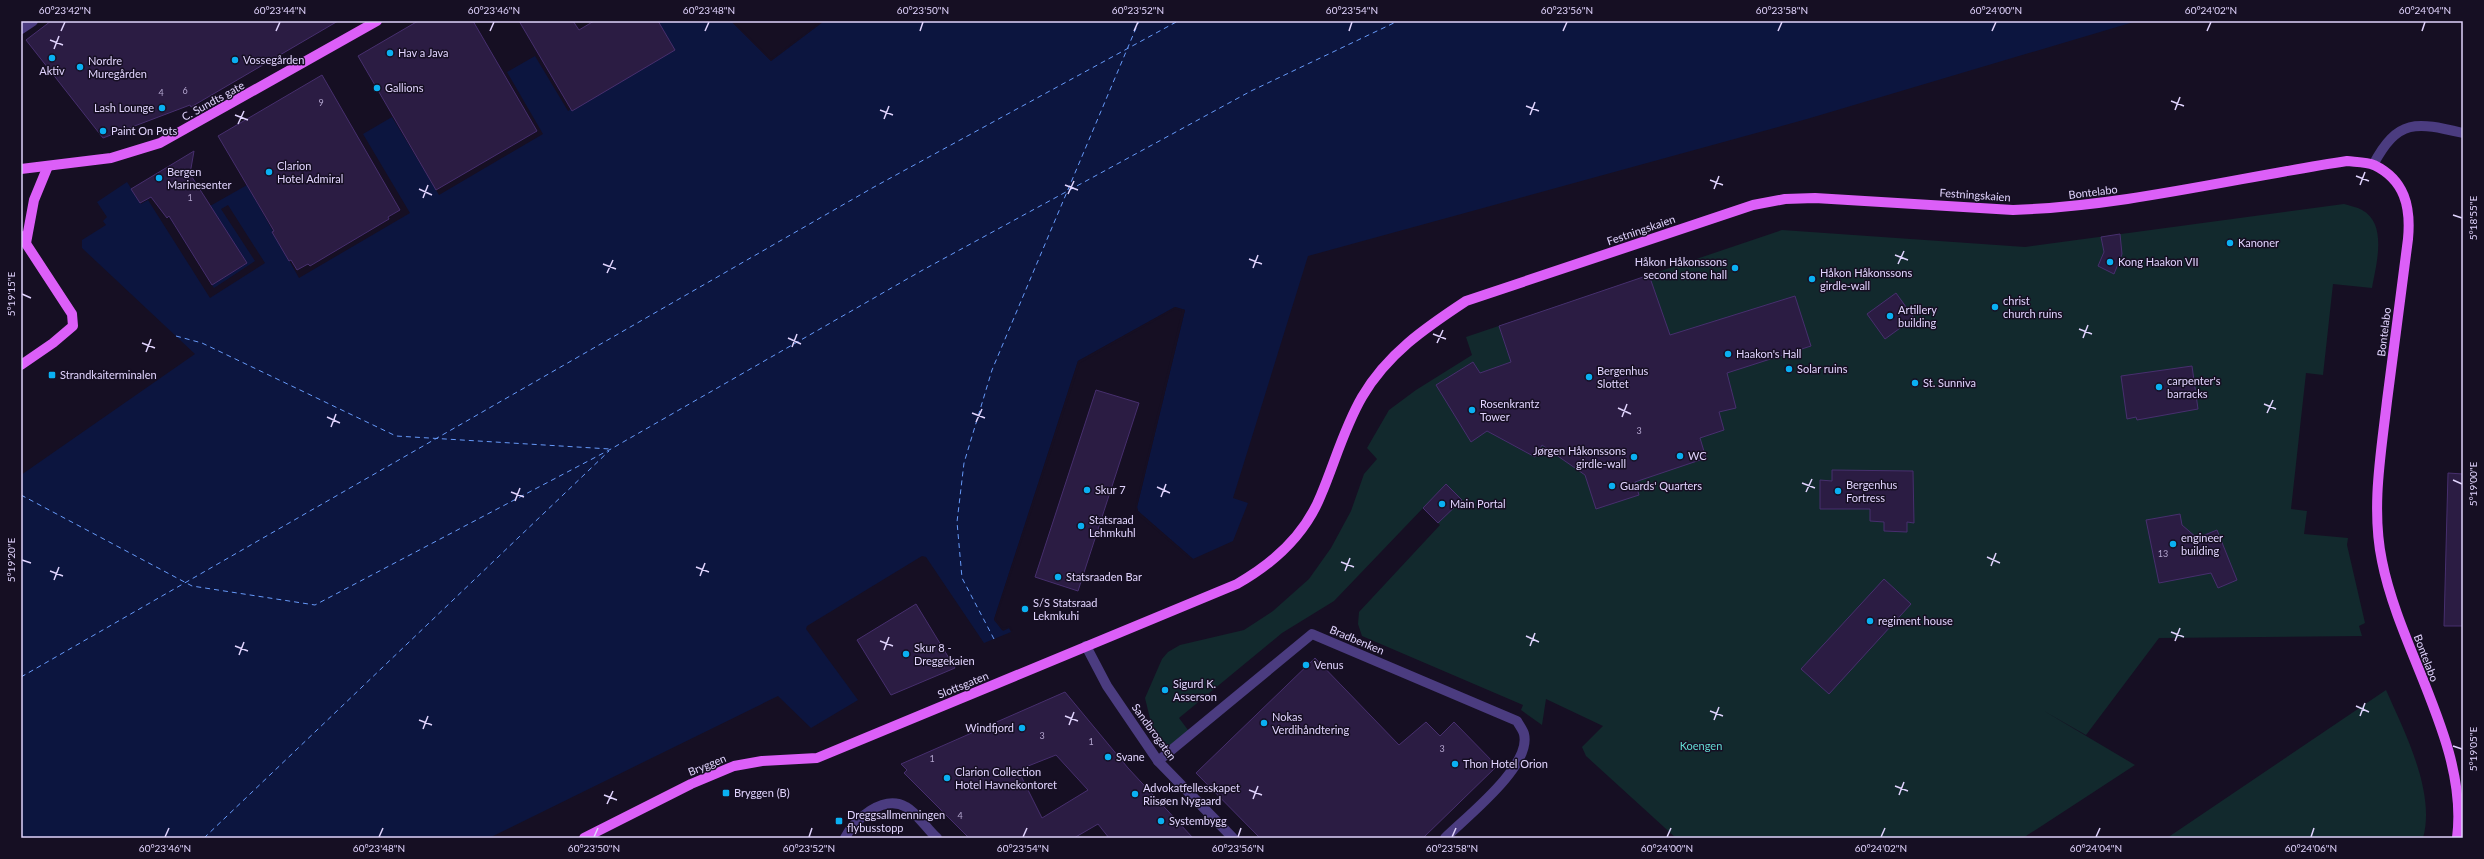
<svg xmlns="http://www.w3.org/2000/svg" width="2484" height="859" font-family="Lato,sans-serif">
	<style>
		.green { fill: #12292d }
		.water { fill: #0c153f }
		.pier { fill: #160f23 }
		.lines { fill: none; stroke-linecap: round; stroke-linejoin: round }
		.ferry { stroke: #6699f9; stroke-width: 1; stroke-dasharray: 5 4; stroke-linecap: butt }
		.building { fill: #2b1c43; stroke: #472f6e; fill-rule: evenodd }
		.minor { stroke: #4b3c80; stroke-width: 10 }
		.major { stroke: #dc5ff8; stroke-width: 10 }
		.ticks { fill: none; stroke: #e0d3fd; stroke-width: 1.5 }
		.poi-dot { fill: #0ab0f2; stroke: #160f23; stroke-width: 1.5 }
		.labels { text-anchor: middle; stroke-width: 3; stroke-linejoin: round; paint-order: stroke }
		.number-label { font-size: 9px; fill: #b3a5ce }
		.poi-label { font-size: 11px; fill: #e0d3fd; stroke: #160f23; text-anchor: start }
		.street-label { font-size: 11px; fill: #e0d3fd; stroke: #160f23 }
		.park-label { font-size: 11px; fill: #62dad3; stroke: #160f23 }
		.neatline { fill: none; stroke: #e0d3fd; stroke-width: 1.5 }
		.ticks-label { font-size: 10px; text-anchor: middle; fill: #e0d3fd }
	</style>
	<rect width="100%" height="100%" fill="#160f23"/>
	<!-- green -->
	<g class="green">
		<path d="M2344,204C2350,206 2357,207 2362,210C2388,224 2376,265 2372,288L2333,284L2323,375L2306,373L2291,509L2307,511L2304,534L2348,538L2347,545L2365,623L2359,626L2362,636L2159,638L2086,735L2044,711L2135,765L2023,838H1676L1586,756L1582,747L1603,726L1546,699L1542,725L1521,710L1523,705L1362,636L1358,624L1359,612L1440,525L1423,508L1334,601L1282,633L1179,718L1191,734L1171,750L1154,735L1145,698L1162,659L1168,652L1180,645L1244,630L1273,611L1309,579L1331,548L1351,511L1364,474L1377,459L1367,448L1389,410L1416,390L1472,355L1466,337L1782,230L2025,247Z"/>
		<path d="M2386,690C2404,731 2436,792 2423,838H2167Z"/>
	</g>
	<!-- water -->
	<polygon class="water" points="658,21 731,21 771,61 824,21 2137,21 1807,119 1308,256 1233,498 1248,503 1233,541 1193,559 1138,511 1137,507 1185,310 1175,307 1078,361 994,619 1002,630 1009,628 1011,632 984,643 926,557 922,556 807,626 806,629 858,700 811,728 778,696 489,838 21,838 21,475 195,354 82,248 82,240 106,225 103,221 107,217 97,202 127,182 141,204 155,196 212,285 247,263 210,206 247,185 299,278 410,213 363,134 392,117 439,195 543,134 507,72 535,56 568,111 675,50"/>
	<!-- pier -->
	<g class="pier">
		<polygon points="731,21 734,21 771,59 821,21 824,21 771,61"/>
		<polygon points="155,196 214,288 255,261 221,209 228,205 265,263 210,298 148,200"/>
		<polygon points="1175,307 1185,310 1137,507 1138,511 1193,559 1191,560 1136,513 1135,507 1182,311 1175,309 1080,363 996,619 1003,628 1010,626 1013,631 1009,628 1003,631 994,620 1078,361"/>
	</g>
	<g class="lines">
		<!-- ferry -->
		<g class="ferry">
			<polyline points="176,336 202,343 396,436 610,449"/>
			<polyline points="21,495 192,586 315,605 611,449 921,271 1251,91 1398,21"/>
			<polyline points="994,639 962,578 957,522 964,463 992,370 1139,21"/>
			<polyline points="21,677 874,187 1178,21"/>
			<polyline points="204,838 609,451"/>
		</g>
	</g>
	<!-- building -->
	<g class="building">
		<polygon points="51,21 338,21 191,107 190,105 103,138 26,40"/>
		<polygon points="418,21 473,21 537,131 436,190 358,56"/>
		<polygon points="519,21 573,21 579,30 594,21 658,21 675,50 572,111"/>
		<polygon points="322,75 400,210 388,217 389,219 310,266 308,264 297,270 291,260 289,261 272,232 274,231 218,136"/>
		<polygon points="194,151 190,174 247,263 212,285 169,216 167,218 151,197 140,203 131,189"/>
		<polygon points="2120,234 2122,254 2114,274 2098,266 2104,252 2101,237"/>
		<polygon points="1649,275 1670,335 1795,296 1811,346 1727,373 1736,408 1719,412 1724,430 1700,438 1706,458 1635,482 1639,495 1596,509 1585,475 1542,445 1535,457 1487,431 1471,442 1436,385 1473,362 1480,373 1511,362 1499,326"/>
		<polygon points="1896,293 1914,318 1885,339 1867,314"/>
		<polygon points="2192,366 2198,409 2137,420 2136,417 2127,419 2121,376"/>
		<polygon points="1096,390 1139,403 1078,591 1035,577"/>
		<polygon points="1832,470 1913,471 1914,523 1907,522 1907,532 1884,531 1884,522 1870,521 1870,509 1820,509 1820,480 1832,481"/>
		<polygon points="2448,473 2463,474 2463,626 2444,626"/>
		<polygon points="1446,484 1462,500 1438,523 1423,508"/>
		<polygon points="2180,514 2182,525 2197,538 2217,530 2237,580 2218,588 2211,573 2159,583 2146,520"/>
		<polygon points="1884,579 1911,604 1829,694 1801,669"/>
		<polygon points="916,604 955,668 891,695 857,640"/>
		<polygon points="1315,658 1399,745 1426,722 1440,736 1454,722 1497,766 1423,838 1260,838 1196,773"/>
		<path d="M1065,692L1128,768L1193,838H1109L1098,824L1074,838H969L904,773L907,770L901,764ZM1056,755L1088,790L1042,818L1018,770Z"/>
	</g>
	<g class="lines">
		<!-- minor -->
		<g class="minor">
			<polyline points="21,29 33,21"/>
			<path d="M2373,165C2398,118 2416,122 2463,133"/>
			<polyline points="1086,646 1107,686 1158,761 1233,838"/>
			<path d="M1158,761L1312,634L1517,721C1519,725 1523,730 1524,734C1532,766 1466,817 1445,838"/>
			<path d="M845,838C854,819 884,794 906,807C917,813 927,829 937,838"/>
		</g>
		<!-- major -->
		<g class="major">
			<polyline points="21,169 111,158 160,143 377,21"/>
			<polyline points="21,236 72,314 73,326 53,343 21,365"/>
			<polyline points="26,243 34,200 48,166"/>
			<path d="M584,838L691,784L734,766L762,761L817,758L1237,584C1274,563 1305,535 1321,495C1335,462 1344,428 1362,397C1387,354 1425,328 1466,301L1753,205L1785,199L1815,198L2013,210C2126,206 2235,178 2347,161C2355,162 2367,162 2374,165C2405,180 2411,207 2408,239C2401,293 2394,347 2387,401C2381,454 2371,508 2382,561C2400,652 2469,746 2457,838"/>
		</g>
	</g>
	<!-- ticks -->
	<path class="ticks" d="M61,31L65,22M276,31L280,22M490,31L494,22M705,31L709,22M920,31L923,22M1134,31L1138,22M1349,31L1352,22M1563,31L1567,22M1778,31L1782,22M1992,31L1996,22M2207,31L2211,22M2422,31L2425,22M50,40L63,45M54,49L59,36M2171,101L2184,106M1526,106L1539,111M880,110L893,115M2175,110L2180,97M235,115L248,120M1530,115L1535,102M884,119L889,106M238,124L244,111M2356,176L2369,181M1710,180L1723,185M1065,185L1078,190M2360,185L2365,172M419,189L432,195M1714,189L1719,176M1068,194L1074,181M423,198L428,185M2453,215L2462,218M1895,255L1908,260M1249,259L1262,264M603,264L616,269M1898,264L1904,251M1253,268L1258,255M607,273L613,260M22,294L31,298M2079,329L2092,334M1433,334L1446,339M788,338L801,344M2083,338L2088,325M142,343L155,348M1437,343L1443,330M792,347L797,334M146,352L151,339M2264,404L2276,409M1618,408L1631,414M972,413L985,418M2267,413L2273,400M327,417L340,423M1622,417L1627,404M976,422L982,409M331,427L336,414M2453,480L2462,484M1802,483L1815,488M1157,487L1170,493M511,492L524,497M1806,492L1812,479M1161,497L1166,484M515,501L520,488M1987,557L2000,563M22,560L31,563M1341,562L1354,567M1991,566L1996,553M696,567L709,572M50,571L63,576M1345,571L1350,558M700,576L705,563M54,580L59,567M2171,632L2184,637M1526,636L1539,642M880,641L893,646M2175,641L2180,628M235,646L248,651M1530,646L1535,633M884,650L889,637M239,655L244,642M2356,706L2369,712M1710,711L1723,716M1065,716L1078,721M2360,716L2365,703M419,720L432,725M1714,720L1719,707M1069,725L1074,712M423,729L428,716M2453,746L2462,749M1895,786L1908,791M1249,790L1262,795M604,795L617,800M1899,795L1904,782M1253,799L1258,786M607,804L613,791M165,837L169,828M379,837L383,828M594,837L598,828M809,837L812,828M1023,837L1027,828M1238,837L1241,828M1452,837L1456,828M1667,837L1671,828M1881,837L1885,828M2096,837L2100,828M2311,837L2314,828"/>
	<!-- markers -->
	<g class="poi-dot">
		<circle cx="390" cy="53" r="4"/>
		<circle cx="52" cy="58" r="4"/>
		<circle cx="235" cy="60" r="4"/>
		<circle cx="80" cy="67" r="4"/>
		<circle cx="377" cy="88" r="4"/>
		<circle cx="162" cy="108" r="4"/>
		<circle cx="103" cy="131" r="4"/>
		<circle cx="269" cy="172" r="4"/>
		<circle cx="159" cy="178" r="4"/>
		<circle cx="2230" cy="243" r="4"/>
		<circle cx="2110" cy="262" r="4"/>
		<circle cx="1735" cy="268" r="4"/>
		<circle cx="1812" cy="279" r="4"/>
		<circle cx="1995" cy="307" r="4"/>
		<circle cx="1890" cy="316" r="4"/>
		<circle cx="1728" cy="354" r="4"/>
		<circle cx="1789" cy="369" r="4"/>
		<rect x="48" y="371" width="8" height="8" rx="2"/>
		<circle cx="1589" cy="377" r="4"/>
		<circle cx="1915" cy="383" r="4"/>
		<circle cx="2159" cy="387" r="4"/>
		<circle cx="1472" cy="410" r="4"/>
		<circle cx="1680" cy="456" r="4"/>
		<circle cx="1634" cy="457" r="4"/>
		<circle cx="1612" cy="486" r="4"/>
		<circle cx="1087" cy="490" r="4"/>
		<circle cx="1838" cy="491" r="4"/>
		<circle cx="1442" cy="504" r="4"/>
		<circle cx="1081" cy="526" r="4"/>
		<circle cx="2173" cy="544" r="4"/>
		<circle cx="1058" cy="577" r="4"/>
		<circle cx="1025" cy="609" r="4"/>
		<circle cx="1870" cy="621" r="4"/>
		<circle cx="906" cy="654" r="4"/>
		<circle cx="1306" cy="665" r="4"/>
		<circle cx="1165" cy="690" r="4"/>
		<circle cx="1264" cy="723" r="4"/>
		<circle cx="1022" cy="728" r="4"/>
		<circle cx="1108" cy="757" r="4"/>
		<circle cx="1455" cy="764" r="4"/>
		<circle cx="947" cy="778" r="4"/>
		<rect x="722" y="789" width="8" height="8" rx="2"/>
		<circle cx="1135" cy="794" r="4"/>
		<rect x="835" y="817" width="8" height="8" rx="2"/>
		<circle cx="1161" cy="821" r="4"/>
	</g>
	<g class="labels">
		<!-- number labels -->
		<g class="number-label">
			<text x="185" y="94">6</text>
			<text x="161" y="96">4</text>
			<text x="321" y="106">9</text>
			<text x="190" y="201">1</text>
			<text x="1639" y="434">3</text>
			<text x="2163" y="557">13</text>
			<text x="1042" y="739">3</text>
			<text x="1091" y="745">1</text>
			<text x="1442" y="752">3</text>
			<text x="932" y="762">1</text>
			<text x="960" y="819">4</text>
		</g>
		<!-- poi labels -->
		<g class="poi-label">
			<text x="398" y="57">Hav a Java</text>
			<text x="243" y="64">Vossegården</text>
			<text x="88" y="65">Nordre<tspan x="88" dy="13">Muregården</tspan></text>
			<text x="52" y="75" text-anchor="middle">Aktiv</text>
			<text x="385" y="92">Gallions</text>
			<text x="154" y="112" text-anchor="end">Lash Lounge</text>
			<text x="111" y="135">Paint On Pots</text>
			<text x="277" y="170">Clarion<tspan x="277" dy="13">Hotel Admiral</tspan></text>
			<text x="167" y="176">Bergen<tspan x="167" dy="13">Marinesenter</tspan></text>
			<text x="2238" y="247">Kanoner</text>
			<text x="1727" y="266" text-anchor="end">Håkon Håkonssons<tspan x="1727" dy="13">second stone hall</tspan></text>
			<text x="2118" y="266">Kong Haakon VII</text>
			<text x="1820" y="277">Håkon Håkonssons<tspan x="1820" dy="13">girdle-wall</tspan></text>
			<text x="2003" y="305">christ<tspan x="2003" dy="13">church ruins</tspan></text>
			<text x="1898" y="314">Artillery<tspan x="1898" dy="13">building</tspan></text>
			<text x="1736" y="358">Haakon's Hall</text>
			<text x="1797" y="373">Solar ruins</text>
			<text x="1597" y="375">Bergenhus<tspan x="1597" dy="13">Slottet</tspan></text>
			<text x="60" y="379">Strandkaiterminalen</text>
			<text x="2167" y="385">carpenter's<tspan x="2167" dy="13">barracks</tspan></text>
			<text x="1923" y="387">St. Sunniva</text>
			<text x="1480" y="408">Rosenkrantz<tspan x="1480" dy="13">Tower</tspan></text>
			<text x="1626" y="455" text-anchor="end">Jørgen Håkonssons<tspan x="1626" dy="13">girdle-wall</tspan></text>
			<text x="1688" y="460">WC</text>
			<text x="1846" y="489">Bergenhus<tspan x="1846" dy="13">Fortress</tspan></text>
			<text x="1620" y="490">Guards' Quarters</text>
			<text x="1095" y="494">Skur 7</text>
			<text x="1450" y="508">Main Portal</text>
			<text x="1089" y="524">Statsraad<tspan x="1089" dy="13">Lehmkuhl</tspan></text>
			<text x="2181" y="542">engineer<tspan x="2181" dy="13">building</tspan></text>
			<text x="1066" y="581">Statsraaden Bar</text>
			<text x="1033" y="607">S/S Statsraad<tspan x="1033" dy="13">Lekmkuhi</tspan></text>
			<text x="1878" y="625">regiment house</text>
			<text x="914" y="652">Skur 8 -<tspan x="914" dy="13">Dreggekaien</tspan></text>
			<text x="1314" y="669">Venus</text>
			<text x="1173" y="688">Sigurd K.<tspan x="1173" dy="13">Asserson</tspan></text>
			<text x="1272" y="721">Nokas<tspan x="1272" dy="13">Verdihåndtering</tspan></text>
			<text x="1014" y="732" text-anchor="end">Windfjord</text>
			<text x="1116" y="761">Svane</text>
			<text x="1463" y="768">Thon Hotel Orion</text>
			<text x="955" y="776">Clarion Collection<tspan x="955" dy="13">Hotel Havnekontoret</tspan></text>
			<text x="1143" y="792">Advokatfellesskapet<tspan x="1143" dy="13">Riisøen Nygaard</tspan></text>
			<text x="734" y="797">Bryggen (B)</text>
			<text x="847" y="819">Dreggsallmenningen<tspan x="847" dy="13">flybusstopp</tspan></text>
			<text x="1169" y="825">Systembygg</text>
		</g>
		<!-- street labels -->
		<g class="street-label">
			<text transform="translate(213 101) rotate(-29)" y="4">C. Sundts gate</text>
			<text transform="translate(2093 192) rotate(-7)" y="4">Bontelabo</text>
			<text transform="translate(1975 195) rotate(4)" y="4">Festningskaien</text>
			<text transform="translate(1641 230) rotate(-19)" y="4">Festningskaien</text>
			<text transform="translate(2384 332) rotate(-83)" y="4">Bontelabo</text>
			<text transform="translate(1357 640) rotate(23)" y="4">Bradbenken</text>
			<text transform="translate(2426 658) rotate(69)" y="4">Bontelabo</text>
			<text transform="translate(963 685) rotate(-22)" y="4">Slottsgaten</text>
			<text transform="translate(1154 732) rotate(54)" y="4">Sandbrogaten</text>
			<text transform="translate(707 765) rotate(-22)" y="4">Bryggen</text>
		</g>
		<!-- park labels -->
		<g class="park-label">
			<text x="1701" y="750">Koengen</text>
		</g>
	</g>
	<!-- border -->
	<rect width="2484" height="859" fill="none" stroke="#160f23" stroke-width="44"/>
	<rect x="22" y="22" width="2440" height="815" class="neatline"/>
	<g class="ticks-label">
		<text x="65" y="14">60°23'42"N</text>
		<text x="280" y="14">60°23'44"N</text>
		<text x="494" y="14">60°23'46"N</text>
		<text x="709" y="14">60°23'48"N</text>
		<text x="923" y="14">60°23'50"N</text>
		<text x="1138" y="14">60°23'52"N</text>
		<text x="1352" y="14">60°23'54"N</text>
		<text x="1567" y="14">60°23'56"N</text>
		<text x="1782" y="14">60°23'58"N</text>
		<text x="1996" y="14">60°24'00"N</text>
		<text x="2211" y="14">60°24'02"N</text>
		<text x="2425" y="14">60°24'04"N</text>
		<text transform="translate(2473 218) rotate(-90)" y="4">5°18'55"E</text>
		<text transform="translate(11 294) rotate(-90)" y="4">5°19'15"E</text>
		<text transform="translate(2473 484) rotate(-90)" y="4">5°19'00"E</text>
		<text transform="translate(11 560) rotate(-90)" y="4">5°19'20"E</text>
		<text transform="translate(2473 749) rotate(-90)" y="4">5°19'05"E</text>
		<text x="165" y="852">60°23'46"N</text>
		<text x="379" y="852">60°23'48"N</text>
		<text x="594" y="852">60°23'50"N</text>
		<text x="809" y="852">60°23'52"N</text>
		<text x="1023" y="852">60°23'54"N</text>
		<text x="1238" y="852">60°23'56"N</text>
		<text x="1452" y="852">60°23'58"N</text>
		<text x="1667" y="852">60°24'00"N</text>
		<text x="1881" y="852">60°24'02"N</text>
		<text x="2096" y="852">60°24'04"N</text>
		<text x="2311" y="852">60°24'06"N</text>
	</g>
</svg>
